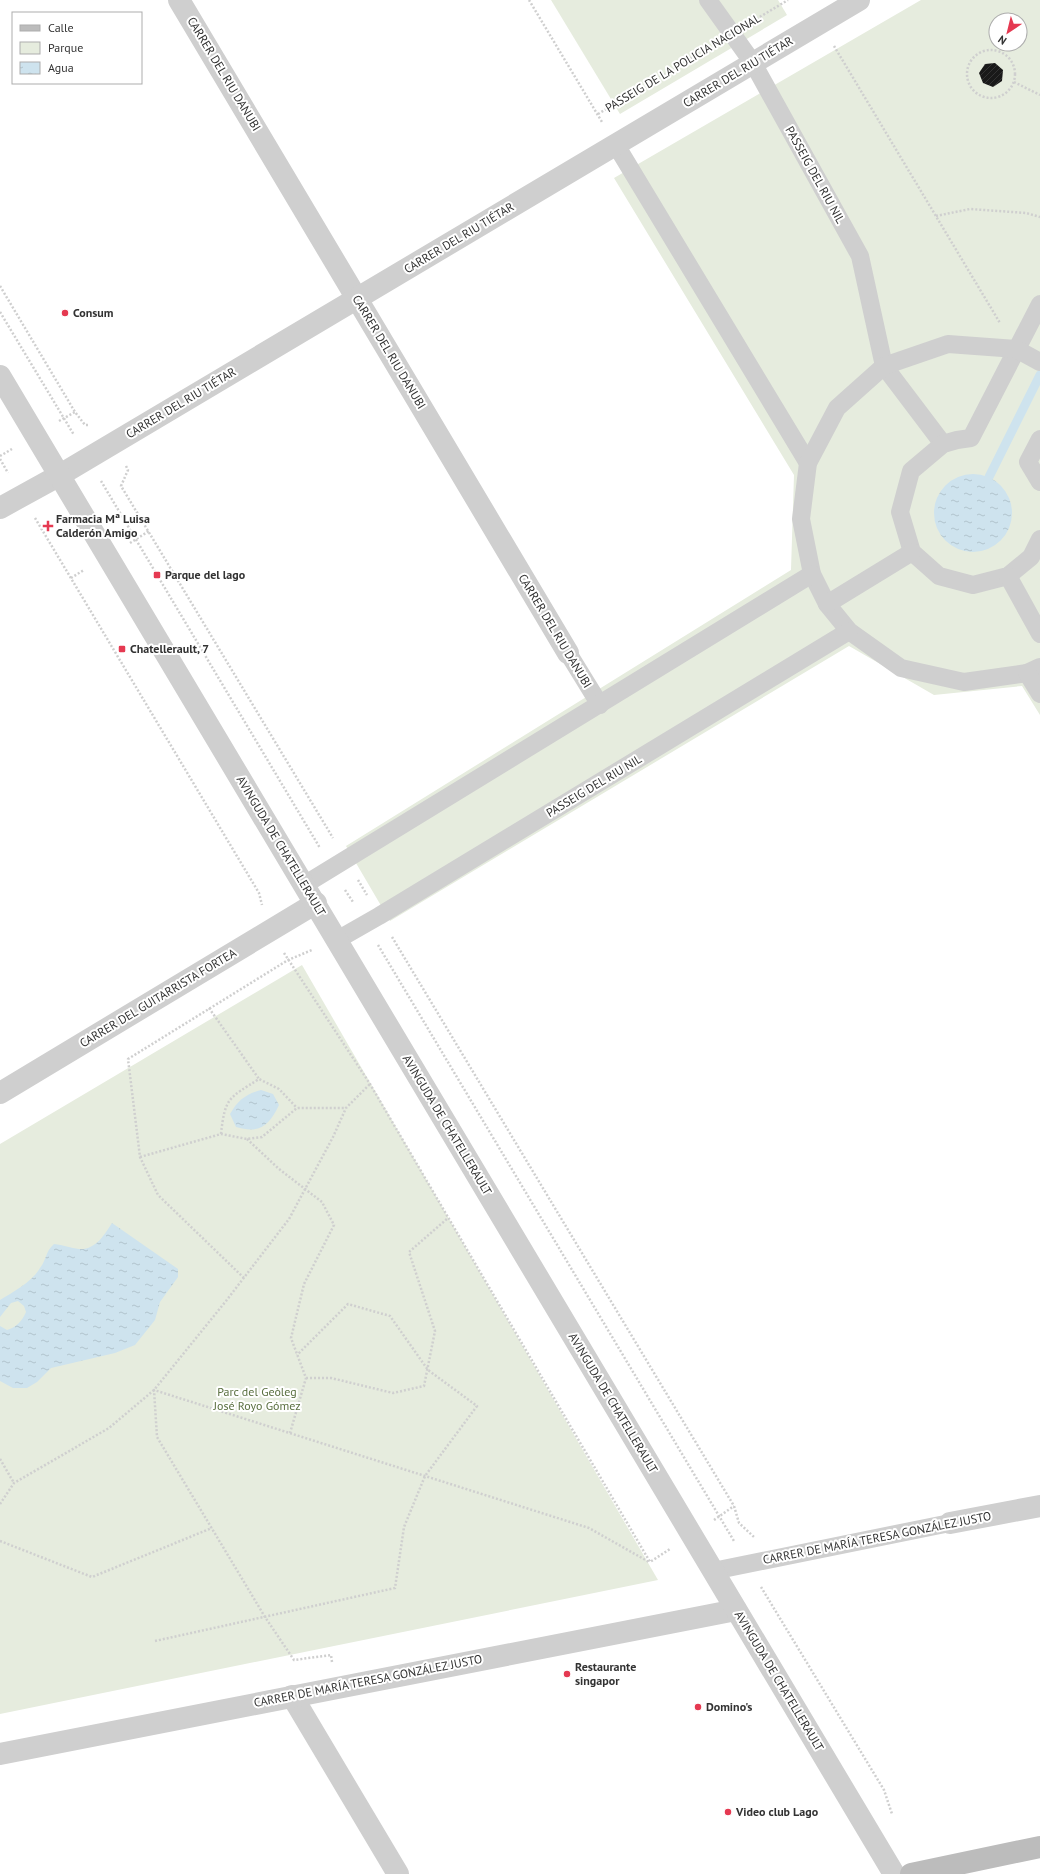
<svg xmlns="http://www.w3.org/2000/svg" width="1040" height="1874" font-family="'PT Sans',sans-serif">
	<style>
		.green { fill: #e6ecde; fill-rule: evenodd }
		.water { fill: url(#water-ripples) }
		.lines { fill: none; stroke-linecap: round; stroke-linejoin: round }
		.stream { stroke: #cee3ee; stroke-width: 9 }
		.building { fill: url(#building-hatch) }
		.path { stroke: #cfcfcf; stroke-width: 2.5; stroke-dasharray: 2 2; stroke-linecap: butt }
		.pedestrian { stroke: #cfcfcf; stroke-width: 18 }
		.minor { stroke: #cfcfcf; stroke-width: 22 }
		.tertiary { stroke: #cfcfcf; stroke-width: 22 }
		.secondary { stroke: #bcbcbc; stroke-width: 22 }
		.poi-dot { fill: #e53951; stroke: #fff; stroke-width: 1.5 }
		.labels { text-anchor: middle; stroke-width: 4; stroke-linejoin: round; paint-order: stroke }
		.street-label { font-size: 12px; fill: #323232; stroke: #fff }
		.poi-label { font-size: 12px; font-weight: bold; fill: #323232; stroke: #fff; text-anchor: start }
		.park-label { font-size: 12px; fill: #596f3f; stroke: #fff }
	</style>
	<defs>
		<pattern id="water-ripples" width="26" height="14" patternUnits="userSpaceOnUse"><rect width="26" height="14" fill="#cee3ee"/><path d="M2 4q2-2 4 0t4 0M15 11q2-2 4 0t4 0" fill="none" stroke="#b1c3cd"/></pattern>
		<pattern id="building-hatch" width="6" height="6" patternUnits="userSpaceOnUse"><rect width="6" height="6" fill="#191919"/><path d="M-1 1l2-2M0 6l6-6M5 7l2-2" fill="none" stroke="#323232"/></pattern>
	</defs>
	<rect width="100%" height="100%" fill="#fff"/>
	<!-- green -->
	<g class="green">
		<polygon points="551,0 778,0 787,15 620,114"/>
		<path d="M921,0H1040V715L1022,686L934,695L849,646L390,921L346,846L791,570L794,475L614,178ZM996,20H1020V44H996Z"/>
		<polygon points="302,965 658,1580 0,1714 0,1144"/>
	</g>
	<!-- water -->
	<g class="water">
		<circle cx="973" cy="513" r="39"/>
		<path d="M261,1090L273,1094L279,1105C269,1126 259,1134 236,1127L230,1114C238,1100 246,1094 261,1090Z"/>
		<path d="M112,1223L178,1269V1277L160,1302L155,1320L135,1345L115,1353L51,1368L37,1382L27,1388H13L0,1381V1326L7,1330C17,1327 22,1321 26,1312L24,1306L18,1301L11,1303L0,1317V1300C13,1292 32,1282 40,1268C47,1259 45,1252 54,1244C63,1245 71,1248 79,1249C96,1250 104,1235 112,1223Z"/>
	</g>
	<g class="lines">
		<!-- stream -->
		<polyline class="stream" points="989,477 1040,375"/>
	</g>
	<!-- building -->
	<polygon class="building" points="995,63 1003,70 1002,81 993,87 983,83 979,73 985,64"/>
	<g class="lines">
		<!-- path -->
		<g class="path">
			<polyline points="529,0 602,122"/>
			<polyline points="753,21 788,0"/>
			<polyline points="834,46 1000,323"/>
			<circle cx="991" cy="74" r="24"/>
			<polyline points="1014,82 1040,95"/>
			<polyline points="598,114 711,46"/>
			<polyline points="936,216 970,209 1026,213 1040,217"/>
			<polyline points="0,286 75,412 85,425 89,425"/>
			<polyline points="0,312 74,435"/>
			<polyline points="59,421 75,412"/>
			<polyline points="0,456 12,449"/>
			<polyline points="0,459 8,473"/>
			<polyline points="126,466 128,470 121,486 333,838"/>
			<polyline points="101,481 320,848"/>
			<polyline points="35,518 259,893 262,905"/>
			<polyline points="130,543 149,531"/>
			<polyline points="71,578 84,570"/>
			<polyline points="358,880 367,895"/>
			<polyline points="345,890 353,902"/>
			<polyline points="392,937 734,1506 739,1523 754,1537"/>
			<polyline points="378,945 734,1541"/>
			<polyline points="284,953 370,1084 650,1562 670,1549"/>
			<polyline points="209,1008 259,1079"/>
			<path d="M221,1134C225,1097 229,1098 259,1079L279,1089L297,1108"/>
			<polyline points="247,1139 279,1169 322,1202 334,1225 304,1284 291,1338 306,1378 290,1433"/>
			<polyline points="140,1157 221,1134 247,1139 262,1137 297,1108 346,1108"/>
			<polyline points="244,1278 158,1195 140,1157 128,1059 288,960 312,950"/>
			<polyline points="306,1378 331,1378 393,1393 424,1386 435,1331 409,1252 448,1218"/>
			<polyline points="0,1459 14,1483"/>
			<polyline points="0,1504 14,1483 109,1428 154,1390 226,1301 289,1219 333,1137 346,1108 370,1084"/>
			<polyline points="714,1520 734,1506"/>
			<polyline points="0,1541 92,1577 212,1528"/>
			<polyline points="761,1587 884,1790 892,1814"/>
			<polyline points="155,1641 395,1588 404,1527 425,1476 477,1406 428,1370 390,1316 348,1304 297,1355"/>
			<polyline points="332,1662 331,1655 294,1660 265,1617 157,1437 154,1390 589,1528 649,1562"/>
		</g>
		<!-- pedestrian -->
		<g class="pedestrian">
			<polyline points="708,0 753,63 860,256 884,366 943,444"/>
			<polyline points="616,145 808,463"/>
			<polyline points="1040,304 971,438 957,440 943,444 911,471 900,512 912,552 939,576 973,585 1008,576 1031,557 1040,539"/>
			<polyline points="1040,362 1016,349 948,344 884,366 837,408 808,463 801,519 812,574 827,604 849,631 901,668 964,682 1027,673 1040,667"/>
			<polyline points="1040,439 1028,462 1040,482"/>
			<polyline points="1008,576 1040,634"/>
			<polyline points="827,604 912,552"/>
			<polyline points="568,653 600,705"/>
			<polyline points="1027,673 1040,694"/>
			<polyline points="304,885 812,574"/>
			<polyline points="337,940 379,916 849,631"/>
			<polyline points="713,1571 950,1523"/>
		</g>
		<!-- minor -->
		<g class="minor">
			<polyline points="179,0 568,653"/>
			<polyline points="0,508 60,475 859,0"/>
			<polyline points="0,1093 316,903"/>
			<polyline points="950,1523 1040,1506"/>
			<polyline points="292,1696 398,1874"/>
			<polyline points="0,1754 736,1610"/>
		</g>
		<!-- tertiary -->
		<polyline class="tertiary" points="0,376 894,1874"/>
		<!-- secondary -->
		<polyline class="secondary" points="911,1874 1040,1847"/>
	</g>
	<!-- markers -->
	<g class="poi-dot">
		<circle cx="65" cy="313" r="4"/>
		<path d="M46 520h4v4h4v4h-4v4h-4v-4h-4v-4h4z"/>
		<rect x="153" y="571" width="8" height="8" rx="2"/>
		<rect x="118" y="645" width="8" height="8" rx="2"/>
		<circle cx="567" cy="1674" r="4"/>
		<circle cx="698" cy="1707" r="4"/>
		<circle cx="728" cy="1812" r="4"/>
	</g>
	<g class="labels">
		<!-- street labels -->
		<g class="street-label">
			<text transform="translate(683 63) rotate(-31)" y="4">PASSEIG DE LA POLICIA NACIONAL</text>
			<text transform="translate(738 72) rotate(-31)" y="4">CARRER DEL RIU TIÉTAR</text>
			<text transform="translate(224 74) rotate(59)" y="4">CARRER DEL RIU DANUBI</text>
			<text transform="translate(815 175) rotate(61)" y="4">PASSEIG DEL RIU NIL</text>
			<text transform="translate(459 238) rotate(-31)" y="4">CARRER DEL RIU TIÉTAR</text>
			<text transform="translate(389 352) rotate(59)" y="4">CARRER DEL RIU DANUBI</text>
			<text transform="translate(181 403) rotate(-31)" y="4">CARRER DEL RIU TIÉTAR</text>
			<text transform="translate(555 631) rotate(59)" y="4">CARRER DEL RIU DANUBI</text>
			<text transform="translate(594 786) rotate(-31)" y="4">PASSEIG DEL RIU NIL</text>
			<text transform="translate(281 846) rotate(59)" y="4">AVINGUDA DE CHATELLERAULT</text>
			<text transform="translate(158 998) rotate(-31)" y="4">CARRER DEL GUITARRISTA FORTEA</text>
			<text transform="translate(447 1125) rotate(59)" y="4">AVINGUDA DE CHATELLERAULT</text>
			<text transform="translate(613 1403) rotate(59)" y="4">AVINGUDA DE CHATELLERAULT</text>
			<text transform="translate(877 1538) rotate(-11)" y="4">CARRER DE MARÍA TERESA GONZÁLEZ JUSTO</text>
			<text transform="translate(368 1681) rotate(-11)" y="4">CARRER DE MARÍA TERESA GONZÁLEZ JUSTO</text>
			<text transform="translate(779 1681) rotate(59)" y="4">AVINGUDA DE CHATELLERAULT</text>
		</g>
		<!-- poi labels -->
		<g class="poi-label">
			<text x="73" y="317">Consum</text>
			<text x="56" y="523">Farmacia Mª Luisa<tspan x="56" dy="14">Calderón Amigo</tspan></text>
			<text x="165" y="579">Parque del lago</text>
			<text x="130" y="653">Chatellerault, 7</text>
			<text x="575" y="1671">Restaurante<tspan x="575" dy="14">singapor</tspan></text>
			<text x="706" y="1711">Domino's</text>
			<text x="736" y="1816">Video club Lago</text>
		</g>
		<!-- park labels -->
		<g class="park-label">
			<text x="257" y="1396">Parc del Geòleg<tspan x="257" dy="14">José Royo Gómez</tspan></text>
		</g>
	</g>
	<!-- legend -->
	<rect x="12" y="12" width="130" height="72" fill="#ffffff" stroke="#adadad"/>
	<rect x="20" y="25" width="20" height="6" fill="#bcbcbc" stroke="#adadad"/>
	<text x="48" y="32" font-size="12" fill="#323232">Calle</text>
	<rect x="20" y="42" width="20" height="12" fill="#e6ecde" stroke="#adadad"/>
	<text x="48" y="52" font-size="12" fill="#323232">Parque</text>
	<rect x="20" y="62" width="20" height="12" fill="url(#water-ripples)" stroke="#adadad"/>
	<text x="48" y="72" font-size="12" fill="#323232">Agua</text>
	<!-- north arrow -->
	<g transform="translate(1008 32) rotate(215)"><circle r="19" fill="#ffffff" stroke="#adadad"/>
	<path d="M0-3L7 15L0 10L-7 15Z" fill="#e53951"/>
	<text y="-6" font-size="11" font-weight="bold" text-anchor="middle" fill="#323232">N</text>
	</g>
</svg>
